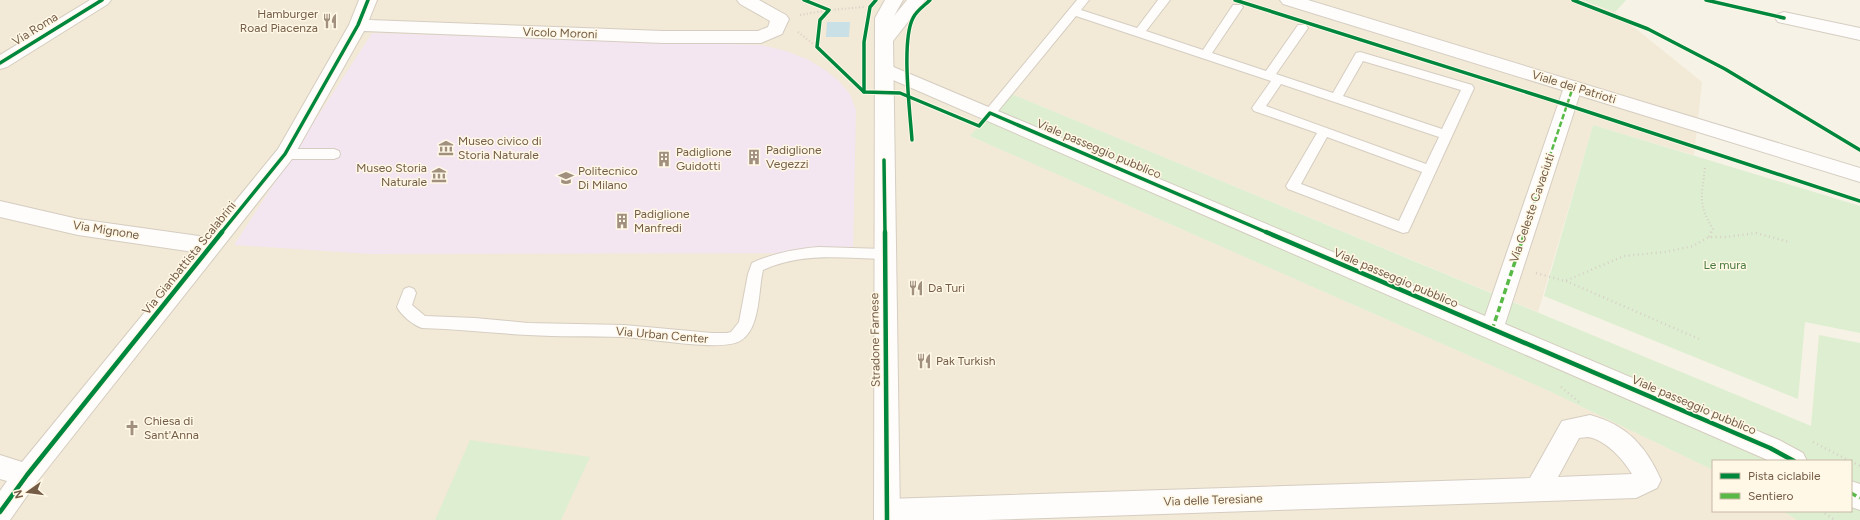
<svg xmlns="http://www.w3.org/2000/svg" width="1860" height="520" font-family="Figtree,sans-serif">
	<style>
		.residential { fill: #f2e9d6 }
		.education { fill: #f4e6f0 }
		.green { fill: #deeed0 }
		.water { fill: #c8e0e6 }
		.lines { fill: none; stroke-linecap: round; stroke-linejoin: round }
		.lane-casing { stroke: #d5cdc1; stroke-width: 2 }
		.street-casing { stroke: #d5cdc1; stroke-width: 2 }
		.secondary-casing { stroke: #d6cec3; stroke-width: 2 }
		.path-far1 { stroke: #d7d0c8; stroke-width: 2; stroke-dasharray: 1 2.5; stroke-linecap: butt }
		.path { stroke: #d7d0c8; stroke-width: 2.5; stroke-dasharray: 1 3.5; stroke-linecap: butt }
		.lane { fill: #fefdfb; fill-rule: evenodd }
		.street { fill: #fefdfb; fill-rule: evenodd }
		.secondary { fill: #fefdfb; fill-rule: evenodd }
		.quiet-far1 { stroke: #58b947; stroke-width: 2.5; stroke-dasharray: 5.5 2.5; stroke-linecap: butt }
		.quiet { stroke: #58b947; stroke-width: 3.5; stroke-dasharray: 6 3.5; stroke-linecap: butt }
		.cycleway-far1-casing { stroke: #fff8e6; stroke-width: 5.5 }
		.cycleway-casing { stroke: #fff8e6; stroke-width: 7 }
		.cycleway-far1 { stroke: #00873e; stroke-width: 3.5 }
		.cycleway { stroke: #00873e; stroke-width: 4.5 }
		.labels { text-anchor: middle; stroke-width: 3; stroke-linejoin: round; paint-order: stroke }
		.poi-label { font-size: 12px; fill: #745c46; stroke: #fff8e6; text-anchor: start }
		.street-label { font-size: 12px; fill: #745c46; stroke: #fff8e6 }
		.park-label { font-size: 12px; fill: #497a3e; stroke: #fff8e6 }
	</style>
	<rect width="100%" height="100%" fill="#f6f2e6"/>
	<!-- residential -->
	<polygon class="residential" points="0,0 1582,0 1615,12 1702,82 1694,155 1593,125 1538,312 1007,92 970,136 1547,390 1713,470 1713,511 1783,511 1797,520 0,520"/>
	<!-- education -->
	<polygon class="education" points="372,33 761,45 786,51 807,59 825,70 838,80 850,94 856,110 853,253 370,254 234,245"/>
	<!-- green -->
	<g class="green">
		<polygon points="1582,0 1626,0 1615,12"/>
		<polygon points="1007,92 1811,426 1819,335 1860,343 1860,520 1797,520 1783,511 1851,511 1851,461 1713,461 1713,470 1547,390 970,136"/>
		<polygon points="1593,125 1860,206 1860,333 1805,322 1798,399 1544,296"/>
		<polygon points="470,440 590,457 561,520 435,520"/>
	</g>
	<!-- water -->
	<polygon class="water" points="827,22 850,22 849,37 826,37"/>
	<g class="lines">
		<!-- lane casing -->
		<g class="lane-casing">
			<g id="lane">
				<path d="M1077,0H1089L1081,10L1137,28L1158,0H1170L1146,31L1203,50L1233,5H1241L1243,7L1212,53L1266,71L1298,25H1306L1308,28L1276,74L1333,93L1356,53L1360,52L1472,85L1474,88L1410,228L1408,232L1403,233L1288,189L1286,186L1317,133L1254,111L1252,108L1271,81L1076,16L994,116H986L984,113L986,110ZM1363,61L1461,90L1442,129L1343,96ZM1281,84L1439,137L1426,164L1266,106ZM1327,137L1422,172L1399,221L1301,184Z"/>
				<polygon points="285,149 334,149 339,151 340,154 339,157 334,159 285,159 280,157 279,154 280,151"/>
				<path d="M819,247L884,249L889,250L891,254L889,258L884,259C843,258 801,252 763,270C758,290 761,329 740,341C720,352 649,338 623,337C591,336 560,337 528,335C493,333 458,329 422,328C413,325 401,315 397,307L404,289L409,287L414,289L416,293L412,305L425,316L475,318L528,323L624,325L712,333H727L731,332L739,322L748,274L752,263C774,253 795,249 819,247Z"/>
			</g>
		</g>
		<!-- street casing -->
		<g class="street-casing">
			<g id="street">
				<polygon points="90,0 111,0 108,4 7,67 0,69 0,55"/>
				<polygon points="359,0 377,0 369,20 663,31 758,31 768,27 770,21 740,4 737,0 759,0 786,15 789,19 782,34 761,43 663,43 364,31 292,159 36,483 10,520 0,520 0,491 7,481 0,479 0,455 22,462 194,252 78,235 0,217 0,201 78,219 206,237 278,149 349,25"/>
				<polygon points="1784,12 1860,28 1860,40 1778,22 1775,18 1778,14"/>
				<polygon points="884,63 1485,316 1564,87 1566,83 1573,81 1580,83 1582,87 1505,324 1779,440 1803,453 1807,461 1770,461 877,73 875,69 877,65"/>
				<path d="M1590,415C1627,425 1646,446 1661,480L1657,488L1636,498L985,520H878L874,511L878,502L887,499L1530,478L1562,421ZM1588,437C1606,440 1623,459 1632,474L1558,477L1579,438Z"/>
				<polygon points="1851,481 1860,484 1860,510 1851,507"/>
			</g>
		</g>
		<!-- secondary casing -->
		<g class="secondary-casing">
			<g id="secondary">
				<polygon points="885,0 903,0 894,16 907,0 925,0 893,41 900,520 874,520 875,18"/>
				<polygon points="1280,0 1308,0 1860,168 1860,182 1283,4"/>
			</g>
		</g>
		<!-- path-far1 -->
		<g class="path-far1">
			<polyline points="800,15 829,10 864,7"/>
			<polyline points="798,32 817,47"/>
			<path d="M1705,168C1702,196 1697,203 1713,229L1711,233"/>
		</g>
		<!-- path -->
		<g class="path">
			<polyline points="1709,237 1711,232"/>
			<polyline points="1536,273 1565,281 1624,256 1665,252 1693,246 1709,237 1726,237 1756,233 1789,242"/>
			<polyline points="1566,281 1699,339"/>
			<polyline points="1561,387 1579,402"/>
			<polyline points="1813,442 1850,461"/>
			<polyline points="1851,461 1860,466"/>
			<polyline points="1821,511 1835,520"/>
		</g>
		<!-- lane -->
		<use href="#lane" class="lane"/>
		<!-- street -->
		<use href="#street" class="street"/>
		<!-- secondary -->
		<use href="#secondary" class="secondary"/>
		<!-- quiet-far1 -->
		<polyline class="quiet-far1" points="1524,233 1573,87"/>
		<!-- quiet -->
		<g class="quiet">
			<polyline points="1492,330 1525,232"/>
			<polyline points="1851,493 1860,498"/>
		</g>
		<!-- cycleway-far1 casing -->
		<g class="cycleway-far1-casing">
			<g id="cycleway-far1">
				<polyline points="804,0 829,10 820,20 817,47 864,92 900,93 979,126 990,113 1268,233"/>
				<polyline points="1235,0 1567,105 1860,201"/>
				<polyline points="1573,0 1648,29 1725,69 1860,150"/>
				<polyline points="1706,0 1784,18"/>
				<polyline points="0,63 102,0"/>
				<polyline points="864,92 864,42 870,7 876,0"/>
				<path d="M912,140C910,112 901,41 913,18C916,11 925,5 930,0"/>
				<polyline points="884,160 885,233"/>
				<polyline points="221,233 285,154 358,25 368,0"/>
			</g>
		</g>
		<!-- cycleway casing -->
		<g class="cycleway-casing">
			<g id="cycleway">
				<polyline points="885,232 887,520"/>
				<polyline points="1266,232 1770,448 1794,461"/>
				<polyline points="0,512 27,475 222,232"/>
			</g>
		</g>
		<!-- cycleway-far1 -->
		<use href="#cycleway-far1" class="cycleway-far1"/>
		<!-- cycleway -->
		<use href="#cycleway" class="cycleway"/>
	</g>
	<!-- icons -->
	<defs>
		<g id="restaurant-bare" transform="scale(1.2)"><path d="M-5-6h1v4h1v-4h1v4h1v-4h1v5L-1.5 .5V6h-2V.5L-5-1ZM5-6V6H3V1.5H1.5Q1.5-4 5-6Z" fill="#a2907e" stroke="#fff8e6" stroke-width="2.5" paint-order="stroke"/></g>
		<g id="museum-bare" transform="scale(1.2)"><path d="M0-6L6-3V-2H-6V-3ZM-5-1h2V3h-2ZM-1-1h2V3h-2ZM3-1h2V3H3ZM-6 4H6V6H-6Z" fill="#a2907e" stroke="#fff8e6" stroke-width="2.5" paint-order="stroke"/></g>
		<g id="building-bare" transform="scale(1.2)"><path d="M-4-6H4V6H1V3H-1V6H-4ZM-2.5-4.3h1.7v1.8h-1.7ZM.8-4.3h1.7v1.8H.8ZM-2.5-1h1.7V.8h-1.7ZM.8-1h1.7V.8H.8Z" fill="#a2907e" stroke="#fff8e6" stroke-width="2.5" paint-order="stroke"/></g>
		<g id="university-bare" transform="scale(1.2)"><path d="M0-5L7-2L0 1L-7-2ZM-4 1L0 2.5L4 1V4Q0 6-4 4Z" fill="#a2907e" stroke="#fff8e6" stroke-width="2.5" paint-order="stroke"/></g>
		<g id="church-bare" transform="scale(1.2)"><path d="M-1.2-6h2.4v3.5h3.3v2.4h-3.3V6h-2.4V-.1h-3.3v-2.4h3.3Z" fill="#a2907e" stroke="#fff8e6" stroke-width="2.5" paint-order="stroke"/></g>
	</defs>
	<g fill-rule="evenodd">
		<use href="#restaurant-bare" x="330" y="21"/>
		<use href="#museum-bare" x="446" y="148"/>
		<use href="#building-bare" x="754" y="157"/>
		<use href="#building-bare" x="664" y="159"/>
		<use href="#museum-bare" x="439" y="175"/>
		<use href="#university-bare" x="566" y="178"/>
		<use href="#building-bare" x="622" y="221"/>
		<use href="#restaurant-bare" x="916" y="288"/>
		<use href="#restaurant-bare" x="924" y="361"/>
		<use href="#church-bare" x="132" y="428"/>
	</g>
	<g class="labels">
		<!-- poi labels -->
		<g class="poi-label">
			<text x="318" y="18" text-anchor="end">Hamburger<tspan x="318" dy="14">Road Piacenza</tspan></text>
			<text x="458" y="145">Museo civico di<tspan x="458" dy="14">Storia Naturale</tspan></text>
			<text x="766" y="154">Padiglione<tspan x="766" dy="14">Vegezzi</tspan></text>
			<text x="676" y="156">Padiglione<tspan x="676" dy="14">Guidotti</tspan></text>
			<text x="427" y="172" text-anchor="end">Museo Storia<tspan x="427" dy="14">Naturale</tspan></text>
			<text x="578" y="175">Politecnico<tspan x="578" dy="14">Di Milano</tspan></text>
			<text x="634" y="218">Padiglione<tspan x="634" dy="14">Manfredi</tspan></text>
			<text x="928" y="292">Da Turi</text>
			<text x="936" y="365">Pak Turkish</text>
			<text x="144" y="425">Chiesa di<tspan x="144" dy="14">Sant'Anna</tspan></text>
		</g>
		<!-- street labels -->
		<g class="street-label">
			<text transform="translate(35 29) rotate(-32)" y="4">Via Roma</text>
			<text transform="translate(560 33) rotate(2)" y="4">Vicolo Moroni</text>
			<text transform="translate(1574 87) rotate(17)" y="4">Viale dei Patrioti</text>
			<text transform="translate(1099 149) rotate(23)" y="4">Viale passeggio pubblico</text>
			<text transform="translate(1532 208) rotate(-71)" y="4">Via Celeste Cavaciuti</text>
			<text transform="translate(106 230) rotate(9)" y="4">Via Mignone</text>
			<text transform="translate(189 258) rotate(-51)" y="4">Via Gianbattista Scalabrini</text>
			<text transform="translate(1396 278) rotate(23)" y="4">Viale passeggio pubblico</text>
			<text transform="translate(662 335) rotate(5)" y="4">Via Urban Center</text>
			<text transform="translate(875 340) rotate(-91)" y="4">Stradone Farnese</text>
			<text transform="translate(1694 405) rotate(23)" y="4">Viale passeggio pubblico</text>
			<text transform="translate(1213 500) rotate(-2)" y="4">Via delle Teresiane</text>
		</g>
		<!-- park labels -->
		<g class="park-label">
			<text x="1725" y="269">Le mura</text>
		</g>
	</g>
	<!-- legend -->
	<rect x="1712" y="460" width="140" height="52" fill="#fff8e6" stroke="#c7baa6"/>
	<rect x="1720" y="473" width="20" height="6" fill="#00873e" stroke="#c7baa6"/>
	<text x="1748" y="480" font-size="12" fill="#745c46">Pista ciclabile</text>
	<rect x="1720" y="493" width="20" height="6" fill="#58b947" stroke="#c7baa6"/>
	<text x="1748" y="500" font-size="12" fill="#745c46">Sentiero</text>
	<!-- north arrow -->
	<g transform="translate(28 492) rotate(256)" stroke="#fff8e6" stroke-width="3" paint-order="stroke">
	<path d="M0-3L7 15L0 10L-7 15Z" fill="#745c46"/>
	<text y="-6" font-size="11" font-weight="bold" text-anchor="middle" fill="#745c46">N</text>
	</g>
</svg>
